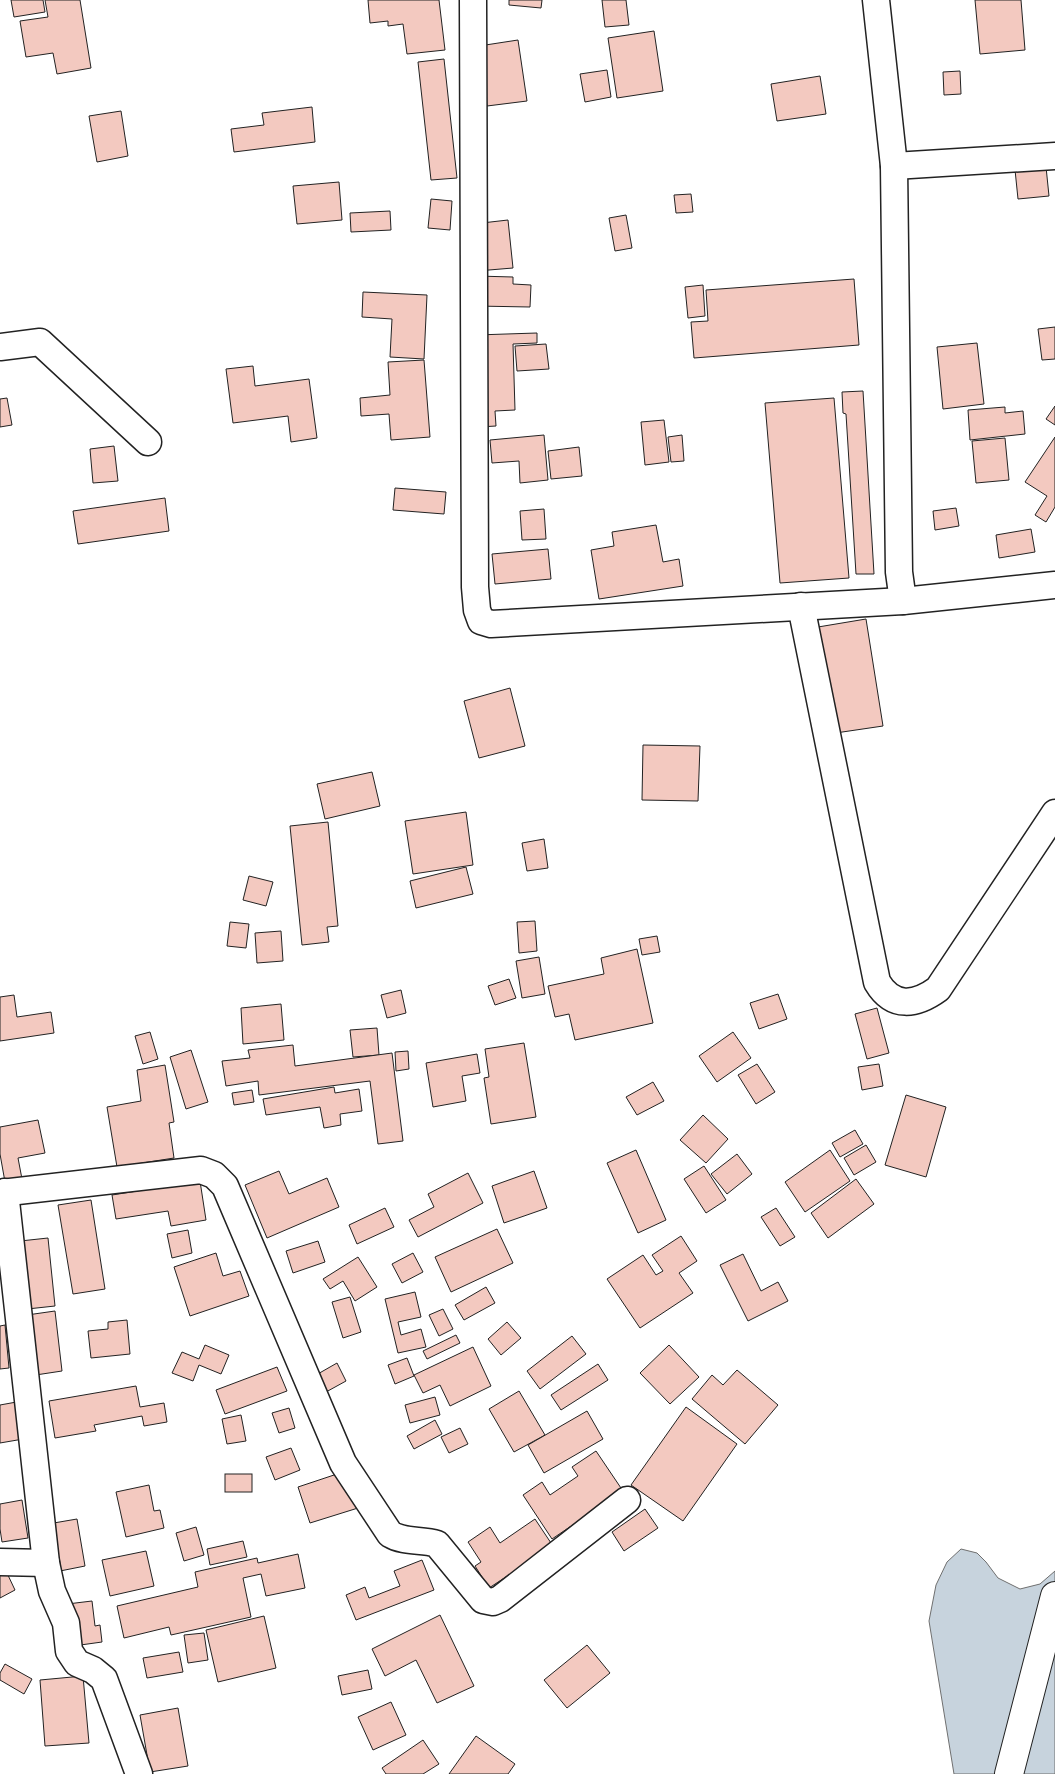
<svg xmlns="http://www.w3.org/2000/svg" width="1055" height="1774" font-family="'Public Sans',sans-serif">
	<style>
		.water { fill: #c7d3dd; stroke: #6f6f6f }
		.building { fill: #f3c9c0; stroke: #222 }
		.lines { fill: none; stroke-linecap: round; stroke-linejoin: round }
		.street-casing { stroke: #222; stroke-width: 29 }
		.primary-casing { stroke: #222; stroke-width: 30 }
		.street { stroke: #fff; stroke-width: 26 }
		.primary { stroke: #fff; stroke-width: 28 }
	</style>
	<rect width="100%" height="100%" fill="#fff"/>
	<!-- water -->
	<polygon class="water" points="961,1549 977,1553 986,1562 998,1578 1020,1589 1040,1584 1055,1571 1055,1774 954,1774 929,1621 936,1585 947,1562"/>
	<!-- building -->
	<g class="building">
		<polygon points="11,0 43,0 45,12 14,17"/>
		<polygon points="45,0 80,0 91,68 57,74 53,53 26,57 20,21 48,17"/>
		<polygon points="368,0 439,0 445,50 407,54 403,24 388,26 388,21 370,23"/>
		<polygon points="509,0 542,0 541,8 509,5"/>
		<polygon points="602,0 626,0 629,25 605,27"/>
		<polygon points="975,0 1021,0 1025,50 980,54"/>
		<polygon points="654,31 663,91 617,98 608,38"/>
		<polygon points="518,40 527,101 487,106 479,46"/>
		<polygon points="444,59 457,178 431,180 418,62"/>
		<polygon points="607,70 611,97 585,102 580,74"/>
		<polygon points="960,71 961,94 944,95 943,72"/>
		<polygon points="820,76 826,114 777,121 771,84"/>
		<polygon points="312,107 315,142 234,152 231,129 264,125 262,113"/>
		<polygon points="121,111 128,156 97,162 89,116"/>
		<polygon points="1045,157 1049,196 1018,199 1014,160"/>
		<polygon points="339,182 342,220 297,224 293,186"/>
		<polygon points="691,194 693,212 676,213 674,195"/>
		<polygon points="431,199 452,201 450,230 428,228"/>
		<polygon points="390,211 391,230 351,232 350,213"/>
		<polygon points="626,215 632,248 615,251 609,218"/>
		<polygon points="508,220 513,268 477,271 473,224"/>
		<polygon points="476,276 513,277 513,284 531,285 530,307 475,306"/>
		<polygon points="854,279 859,345 694,358 691,322 708,321 706,290"/>
		<polygon points="703,285 705,316 688,318 685,287"/>
		<polygon points="363,292 427,295 424,359 390,357 392,319 362,317"/>
		<polygon points="1055,327 1055,359 1042,360 1038,329"/>
		<polygon points="537,333 537,343 513,344 515,410 495,411 496,426 479,427 476,335"/>
		<polygon points="977,343 984,404 943,409 937,347"/>
		<polygon points="546,344 549,369 517,371 515,346"/>
		<polygon points="424,360 430,437 391,440 389,414 361,416 360,398 390,395 388,362"/>
		<polygon points="253,366 255,386 309,379 317,438 291,442 288,416 233,423 226,369"/>
		<polygon points="863,391 874,574 856,574 846,414 843,413 842,392"/>
		<polygon points="7,398 12,425 0,427 0,399"/>
		<polygon points="834,398 849,578 780,583 765,403"/>
		<polygon points="1055,406 1055,425 1046,419"/>
		<polygon points="1005,407 1005,413 1023,411 1025,434 970,440 968,410"/>
		<polygon points="664,420 669,462 645,465 641,422"/>
		<polygon points="544,435 548,480 520,483 519,461 492,463 490,440"/>
		<polygon points="682,435 684,461 671,462 668,437"/>
		<polygon points="1055,437 1055,507 1046,522 1035,515 1047,496 1025,482"/>
		<polygon points="1005,438 1009,480 976,483 972,441"/>
		<polygon points="114,446 118,481 93,483 90,449"/>
		<polygon points="579,447 582,476 551,479 548,451"/>
		<polygon points="395,488 446,492 444,514 393,510"/>
		<polygon points="165,498 169,531 78,544 73,511"/>
		<polygon points="956,508 959,526 935,530 933,511"/>
		<polygon points="544,509 546,539 522,540 520,511"/>
		<polygon points="656,525 663,562 679,559 683,586 599,599 591,550 614,546 612,532"/>
		<polygon points="1031,529 1035,552 999,558 996,535"/>
		<polygon points="548,549 551,579 495,584 492,554"/>
		<polygon points="866,619 883,726 822,735 806,629"/>
		<polygon points="510,688 525,746 479,758 464,701"/>
		<polygon points="643,745 700,746 698,801 642,800"/>
		<polygon points="372,772 380,806 325,819 317,784"/>
		<polygon points="466,812 473,865 413,874 405,821"/>
		<polygon points="328,822 338,926 327,927 329,942 302,945 290,826"/>
		<polygon points="544,839 548,868 527,871 522,843"/>
		<polygon points="466,867 473,894 416,908 410,881"/>
		<polygon points="249,876 273,882 266,906 243,900"/>
		<polygon points="535,921 537,951 519,953 517,922"/>
		<polygon points="230,922 249,924 246,948 227,946"/>
		<polygon points="281,931 283,961 257,963 255,933"/>
		<polygon points="657,936 660,952 642,955 639,939"/>
		<polygon points="637,949 653,1023 575,1040 569,1014 555,1017 548,986 604,974 601,958"/>
		<polygon points="539,957 545,994 522,998 516,961"/>
		<polygon points="509,979 516,998 495,1005 488,986"/>
		<polygon points="401,990 406,1013 387,1018 381,995"/>
		<polygon points="778,994 787,1019 759,1029 750,1003"/>
		<polygon points="14,995 17,1017 51,1012 54,1033 0,1041 0,997"/>
		<polygon points="281,1004 284,1040 243,1044 241,1008"/>
		<polygon points="877,1008 889,1053 867,1059 855,1014"/>
		<polygon points="377,1028 379,1055 353,1057 350,1030"/>
		<polygon points="150,1032 158,1059 143,1064 135,1036"/>
		<polygon points="733,1032 751,1058 717,1082 699,1056"/>
		<polygon points="524,1043 536,1117 491,1124 484,1078 489,1077 485,1049"/>
		<polygon points="293,1045 295,1066 392,1053 403,1141 378,1144 370,1081 259,1095 258,1081 226,1086 222,1061 250,1058 248,1050"/>
		<polygon points="191,1050 208,1102 186,1109 170,1057"/>
		<polygon points="408,1051 409,1069 396,1071 395,1052"/>
		<polygon points="477,1054 480,1073 462,1076 466,1101 433,1107 426,1063"/>
		<polygon points="757,1064 775,1092 756,1104 738,1075"/>
		<polygon points="879,1064 883,1086 862,1090 858,1067"/>
		<polygon points="165,1065 174,1122 169,1123 174,1158 117,1167 107,1107 141,1101 137,1070"/>
		<polygon points="653,1082 664,1101 637,1115 626,1097"/>
		<polygon points="334,1087 335,1093 359,1089 362,1111 340,1114 341,1125 324,1128 320,1107 266,1115 263,1099"/>
		<polygon points="252,1090 254,1102 234,1105 232,1093"/>
		<polygon points="906,1095 946,1107 926,1177 885,1165"/>
		<polygon points="703,1115 728,1139 706,1163 680,1140"/>
		<polygon points="38,1120 45,1153 18,1158 22,1179 5,1182 0,1154 0,1127"/>
		<polygon points="855,1130 863,1144 840,1157 832,1143"/>
		<polygon points="866,1145 876,1162 854,1175 844,1158"/>
		<polygon points="636,1150 666,1220 638,1233 607,1163"/>
		<polygon points="830,1150 850,1181 805,1212 785,1182"/>
		<polygon points="737,1154 752,1174 727,1194 711,1174"/>
		<polygon points="704,1166 726,1200 706,1213 684,1179"/>
		<polygon points="279,1171 289,1194 327,1178 339,1207 267,1238 245,1185"/>
		<polygon points="534,1171 547,1208 504,1223 492,1186"/>
		<polygon points="468,1173 483,1203 418,1237 409,1220 434,1207 428,1194"/>
		<polygon points="856,1179 874,1204 828,1238 811,1213"/>
		<polygon points="200,1181 206,1220 171,1226 168,1211 116,1219 112,1195"/>
		<polygon points="91,1200 105,1289 73,1294 58,1205"/>
		<polygon points="385,1208 394,1227 357,1244 349,1225"/>
		<polygon points="776,1208 795,1237 780,1246 761,1217"/>
		<polygon points="497,1229 513,1263 451,1292 435,1257"/>
		<polygon points="188,1230 192,1253 172,1258 167,1234"/>
		<polygon points="681,1236 697,1261 679,1273 693,1293 640,1328 607,1279 643,1255 656,1275 663,1271 652,1255"/>
		<polygon points="48,1238 55,1306 18,1310 11,1242"/>
		<polygon points="318,1241 325,1262 293,1273 286,1251"/>
		<polygon points="216,1253 223,1276 240,1271 249,1296 190,1316 174,1267"/>
		<polygon points="413,1253 423,1272 402,1283 392,1264"/>
		<polygon points="743,1254 761,1291 778,1282 788,1301 748,1321 720,1265"/>
		<polygon points="358,1257 377,1287 355,1301 343,1281 330,1289 323,1279"/>
		<polygon points="486,1287 495,1303 464,1320 455,1305"/>
		<polygon points="415,1292 421,1317 398,1322 401,1335 421,1329 426,1347 398,1353 385,1299"/>
		<polygon points="350,1297 361,1332 343,1338 332,1302"/>
		<polygon points="443,1309 453,1329 439,1336 429,1315"/>
		<polygon points="55,1311 62,1371 29,1376 20,1316"/>
		<polygon points="127,1320 130,1354 91,1358 88,1331 108,1329 108,1322"/>
		<polygon points="507,1322 521,1338 501,1355 488,1339"/>
		<polygon points="5,1325 9,1368 0,1369 0,1326"/>
		<polygon points="456,1335 460,1343 427,1359 423,1351"/>
		<polygon points="572,1336 586,1354 540,1389 527,1371"/>
		<polygon points="205,1345 229,1355 221,1374 199,1365 193,1381 172,1373 182,1352 199,1359"/>
		<polygon points="669,1345 699,1377 670,1404 640,1373"/>
		<polygon points="473,1347 491,1386 450,1406 440,1385 423,1393 414,1375"/>
		<polygon points="407,1358 414,1376 395,1384 388,1365"/>
		<polygon points="337,1363 346,1381 326,1392 316,1375"/>
		<polygon points="598,1364 608,1380 561,1410 551,1395"/>
		<polygon points="277,1367 287,1391 225,1414 216,1390"/>
		<polygon points="737,1370 778,1405 745,1444 692,1399 712,1375 723,1385"/>
		<polygon points="136,1386 140,1407 164,1403 167,1422 144,1426 142,1416 94,1425 96,1431 55,1438 49,1401"/>
		<polygon points="519,1391 545,1435 514,1452 489,1409"/>
		<polygon points="435,1397 440,1415 410,1423 405,1405"/>
		<polygon points="22,1401 29,1438 0,1443 0,1405"/>
		<polygon points="686,1407 737,1444 683,1521 631,1485"/>
		<polygon points="289,1408 295,1428 279,1433 272,1413"/>
		<polygon points="587,1411 603,1439 544,1473 528,1445"/>
		<polygon points="241,1415 246,1441 227,1444 222,1419"/>
		<polygon points="435,1420 442,1434 414,1449 407,1436"/>
		<polygon points="460,1428 468,1444 449,1453 441,1437"/>
		<polygon points="291,1448 300,1470 275,1480 266,1457"/>
		<polygon points="596,1451 623,1491 552,1539 523,1495 542,1482 550,1495 578,1476 572,1467"/>
		<polygon points="346,1471 358,1508 310,1523 298,1487"/>
		<rect x="225" y="1474" width="27" height="18"/>
		<polygon points="149,1485 154,1511 160,1510 164,1528 126,1537 116,1492"/>
		<polygon points="22,1500 28,1538 2,1542 0,1529 0,1504"/>
		<polygon points="645,1509 658,1528 624,1551 612,1532"/>
		<polygon points="77,1519 85,1566 50,1573 42,1525"/>
		<polygon points="535,1519 553,1546 489,1588 475,1566 481,1562 468,1542 490,1527 500,1543"/>
		<polygon points="196,1527 204,1555 184,1561 176,1533"/>
		<polygon points="243,1541 247,1557 210,1565 207,1549"/>
		<polygon points="146,1551 154,1586 110,1596 102,1560"/>
		<polygon points="298,1554 305,1588 266,1596 261,1574 243,1578 251,1617 171,1635 169,1627 124,1638 117,1606 198,1587 195,1572 257,1558 258,1563"/>
		<polygon points="422,1560 434,1590 356,1620 346,1595 365,1587 369,1598 400,1586 394,1571"/>
		<polygon points="6,1571 15,1590 0,1598 0,1573"/>
		<polygon points="92,1601 95,1626 100,1625 102,1642 66,1647 59,1605"/>
		<polygon points="440,1615 474,1686 437,1703 416,1660 385,1676 372,1649"/>
		<polygon points="264,1616 276,1668 218,1682 206,1630"/>
		<polygon points="204,1633 208,1660 188,1663 184,1635"/>
		<polygon points="587,1645 610,1673 567,1708 544,1680"/>
		<polygon points="179,1652 183,1672 147,1678 143,1658"/>
		<polygon points="5,1664 32,1679 24,1694 0,1680 0,1673"/>
		<polygon points="368,1670 372,1689 342,1695 338,1676"/>
		<polygon points="83,1676 89,1743 45,1746 40,1680"/>
		<polygon points="391,1702 406,1735 373,1750 358,1717"/>
		<polygon points="178,1708 188,1766 150,1772 140,1715"/>
		<polygon points="476,1736 515,1764 508,1774 449,1774"/>
		<polygon points="423,1740 439,1764 423,1774 386,1774 382,1768"/>
	</g>
	<g class="lines">
		<!-- street casing -->
		<g class="street-casing">
			<g id="street">
				<polyline points="473,0 475,587 477,610 481,621 491,624 903,601 1055,585"/>
				<polyline points="876,0 894,166 899,572 903,601"/>
				<polyline points="894,166 1055,156"/>
				<polyline points="0,347 40,342 148,442"/>
				<path d="M801,606L877,982C893,1009 916,1005 938,989L1055,813"/>
				<polyline points="5,1192 46,1563 52,1591 66,1623 69,1651 77,1663 93,1670 104,1679 139,1774"/>
				<path d="M0,1193L201,1170L214,1175L225,1186L343,1463L390,1534C405,1543 422,1539 437,1544L483,1600L493,1602L500,1599L627,1500"/>
				<polyline points="0,1562 46,1563"/>
			</g>
		</g>
		<!-- primary casing -->
		<g class="primary-casing">
			<polyline id="primary" points="1009,1774 1055,1596"/>
		</g>
		<!-- street -->
		<use href="#street" class="street"/>
		<!-- primary -->
		<use href="#primary" class="primary"/>
	</g>
</svg>
